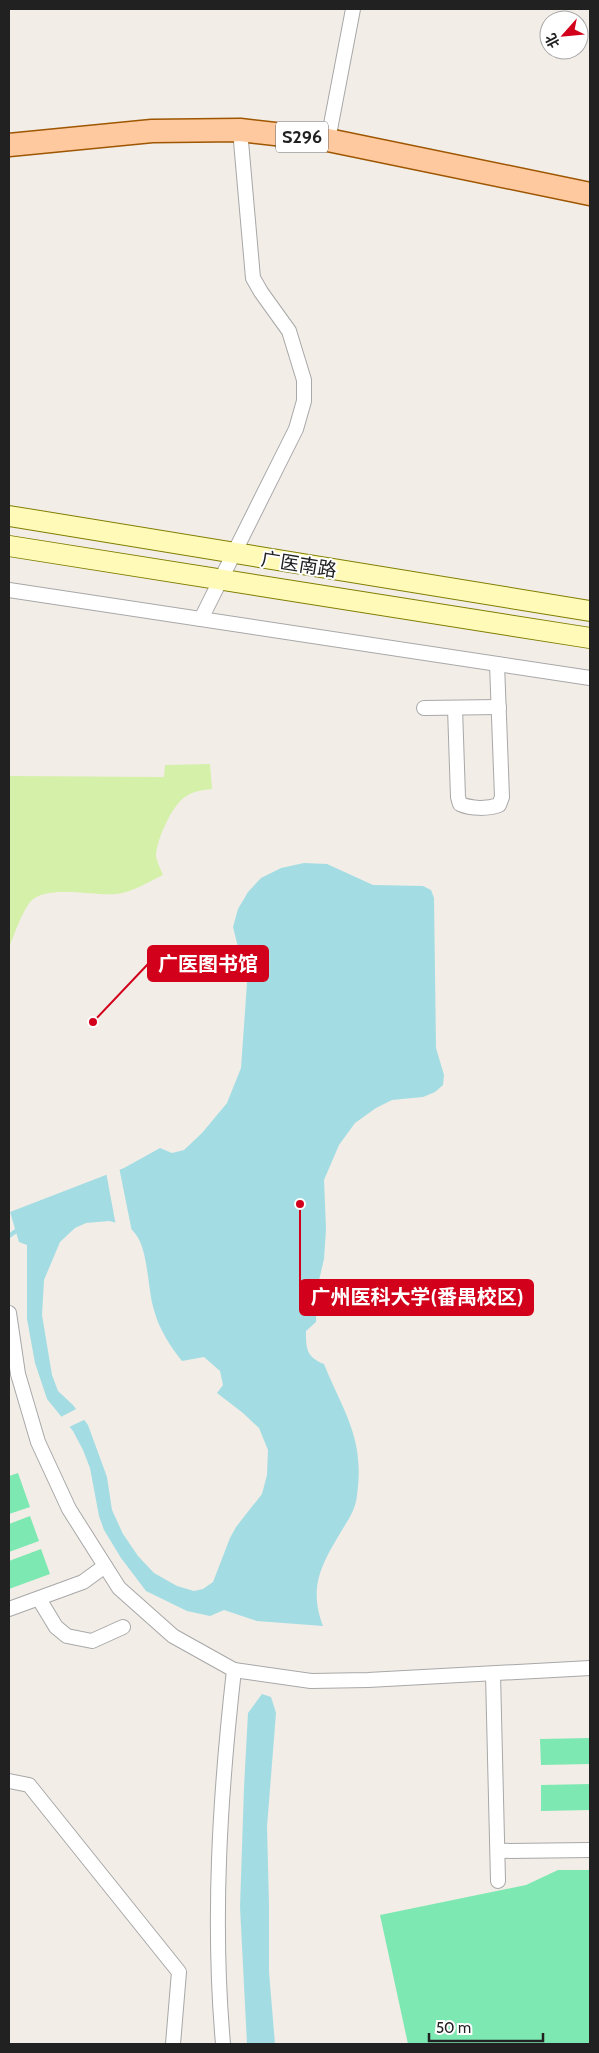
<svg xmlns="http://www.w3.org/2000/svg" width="599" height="2053" font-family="Cabin,'Noto Sans SC',sans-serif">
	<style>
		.grass { fill: #d5f0a8 }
		.pitch { fill: #7ee8b2 }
		.water { fill: #a3dde3; fill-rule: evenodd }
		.pier { fill: #f2ede7 }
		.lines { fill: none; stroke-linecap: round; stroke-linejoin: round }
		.stream { stroke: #a3dde3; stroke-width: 4.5 }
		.street-casing { stroke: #a8a8a8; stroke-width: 16 }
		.secondary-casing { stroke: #807e00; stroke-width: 22 }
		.primary-casing { stroke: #9e5600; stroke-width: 25 }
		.street { stroke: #fff; stroke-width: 14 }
		.secondary { stroke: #fffab8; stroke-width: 20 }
		.primary { stroke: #ffc99f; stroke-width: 22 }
		.labels { text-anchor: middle; stroke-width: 4; stroke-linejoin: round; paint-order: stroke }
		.shield { fill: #fff; stroke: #646464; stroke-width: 1 }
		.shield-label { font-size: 18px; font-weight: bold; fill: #212121 }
		.street-label { font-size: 19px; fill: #212121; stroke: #fff }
		.leader { fill: none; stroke: #d2001a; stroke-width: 2 }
		.callout-dot { fill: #d2001a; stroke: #fff; stroke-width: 2 }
		.callout { fill: #d2001a; stroke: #d2001a; stroke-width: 2 }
		.callout-label { font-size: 20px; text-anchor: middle; font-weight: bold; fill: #fff }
	</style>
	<rect width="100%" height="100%" fill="#f2ede7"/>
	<!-- grass -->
	<path class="grass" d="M210,764L212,789C202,790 194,791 185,797C172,805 156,841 156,856C157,862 161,870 163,875C148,882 133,892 116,894C94,896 45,884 30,902C21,914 15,933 9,947V776L164,777L165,765Z"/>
	<!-- pitch -->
	<g class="pitch">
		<polygon points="18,1473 30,1507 9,1514 9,1476"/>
		<polygon points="30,1516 39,1541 9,1552 9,1524"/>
		<polygon points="41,1549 50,1574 9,1589 9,1561"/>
		<polygon points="590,1738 590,1764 541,1765 540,1739"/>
		<polygon points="590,1784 590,1810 541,1811 541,1785"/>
		<polygon points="558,1870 590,1870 590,2044 408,2044 380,1915 526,1885"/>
	</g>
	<!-- water -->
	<g class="water">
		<path d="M304,863L327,864L373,885L423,886L431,890L434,898L436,1048L444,1075L443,1085L435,1092L423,1097L392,1100L376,1108L355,1123L339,1145L324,1180L326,1229L324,1259L317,1289L316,1322L306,1331C306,1348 306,1357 324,1364C344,1413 365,1439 357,1495C356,1508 349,1519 342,1530C322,1564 308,1586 323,1626L257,1621L224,1610L210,1616L187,1611L146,1591L121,1558L104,1530L99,1516L90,1468L83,1450L73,1431L47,1399L35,1363L27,1319V1245L19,1242L10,1212L124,1168L160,1148L172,1153L184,1150L202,1133L227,1103L241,1068L247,983L233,927L238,909L248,892L261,878L281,868ZM109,1221C117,1223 128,1225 134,1232C149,1249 147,1288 154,1310C159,1329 170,1346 182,1361L204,1357L220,1371L223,1385L217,1393L243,1413L259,1428L268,1450L267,1475L262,1494L236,1527L230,1538L213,1582L203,1589L194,1591L177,1586L154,1573L138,1556L123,1534L112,1510L107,1477L88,1425L73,1405L58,1391L52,1375L42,1315L44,1280L60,1242L75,1228L86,1223Z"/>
		<polygon points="262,1694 271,1697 276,1713 267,1827 269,1904 269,1972 275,2044 247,2044 240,1907 244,1787 248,1713"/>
	</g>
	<!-- pier -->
	<g class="pier">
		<polygon points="119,1167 132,1232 116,1226 106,1172"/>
		<polygon points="78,1408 86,1419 67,1428 59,1418"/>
	</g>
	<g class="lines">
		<!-- stream -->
		<polyline class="stream" points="9,1236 16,1231"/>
		<!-- street casing -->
		<g class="street-casing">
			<g id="street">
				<polyline points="328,140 353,9"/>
				<polyline points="9,590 590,678"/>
				<polyline points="201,619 296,429 304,401 304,380 289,331 261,292 253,278 240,130"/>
				<polyline points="424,708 499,707"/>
				<path d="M455,708L458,797L460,804C472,809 487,809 499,805L502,797L497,664"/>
				<polyline points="9,1313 18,1374 38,1442 69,1509 119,1588 173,1636 234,1670 311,1681 368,1680 590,1668"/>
				<polyline points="39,1599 56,1627 67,1636 92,1641 123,1627"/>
				<polyline points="9,1609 83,1582 105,1566"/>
				<polyline points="493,1674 498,1881"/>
				<polyline points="9,1781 29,1785 179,1972 173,2044"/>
				<polyline points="498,1851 590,1850"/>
				<path d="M223,2044C212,1919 220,1794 234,1670"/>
			</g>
		</g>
		<!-- secondary casing -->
		<g class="secondary-casing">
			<g id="secondary">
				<polyline points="9,516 590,611"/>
				<polyline points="9,546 590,638"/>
			</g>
		</g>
		<!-- primary casing -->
		<g class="primary-casing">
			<polyline id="primary" points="9,145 152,131 240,130 328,140 590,194"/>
		</g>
		<!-- street -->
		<use href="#street" class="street"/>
		<!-- secondary -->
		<use href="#secondary" class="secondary"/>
		<!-- primary -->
		<use href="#primary" class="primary"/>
	</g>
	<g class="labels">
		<!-- shield labels -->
		<rect class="shield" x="276" y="121.5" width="52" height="31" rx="4"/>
		<g class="shield-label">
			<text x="302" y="143">S296</text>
		</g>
		<!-- street labels -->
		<g class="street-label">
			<text transform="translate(299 564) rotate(9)" y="7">广医南路</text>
		</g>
	</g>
	<!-- callouts -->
	<path class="leader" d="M93 1022L148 964M300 1204L300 1297"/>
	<g class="callout-dot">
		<circle cx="93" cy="1022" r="5"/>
		<circle cx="300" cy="1204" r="5"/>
	</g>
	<g class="callout">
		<rect x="148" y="946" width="120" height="35" rx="5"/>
		<rect x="300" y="1280" width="233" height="35" rx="5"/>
	</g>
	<g class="callout-label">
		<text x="208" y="971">广医图书馆</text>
		<text x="417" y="1304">广州医科大学(番禺校区)</text>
	</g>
	<!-- border -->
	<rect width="599" height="2053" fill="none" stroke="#212121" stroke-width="20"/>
	<!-- north arrow -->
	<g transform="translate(564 35) rotate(243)"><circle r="24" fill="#ffffff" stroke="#a6a6a6"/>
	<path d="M0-4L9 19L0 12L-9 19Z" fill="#d2001a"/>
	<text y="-8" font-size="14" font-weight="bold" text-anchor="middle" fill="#212121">北</text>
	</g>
	<!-- scale -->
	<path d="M429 2033v8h114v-8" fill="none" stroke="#212121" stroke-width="2.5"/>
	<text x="436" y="2033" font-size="15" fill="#212121" stroke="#ffffff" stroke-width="4" paint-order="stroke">50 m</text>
</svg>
